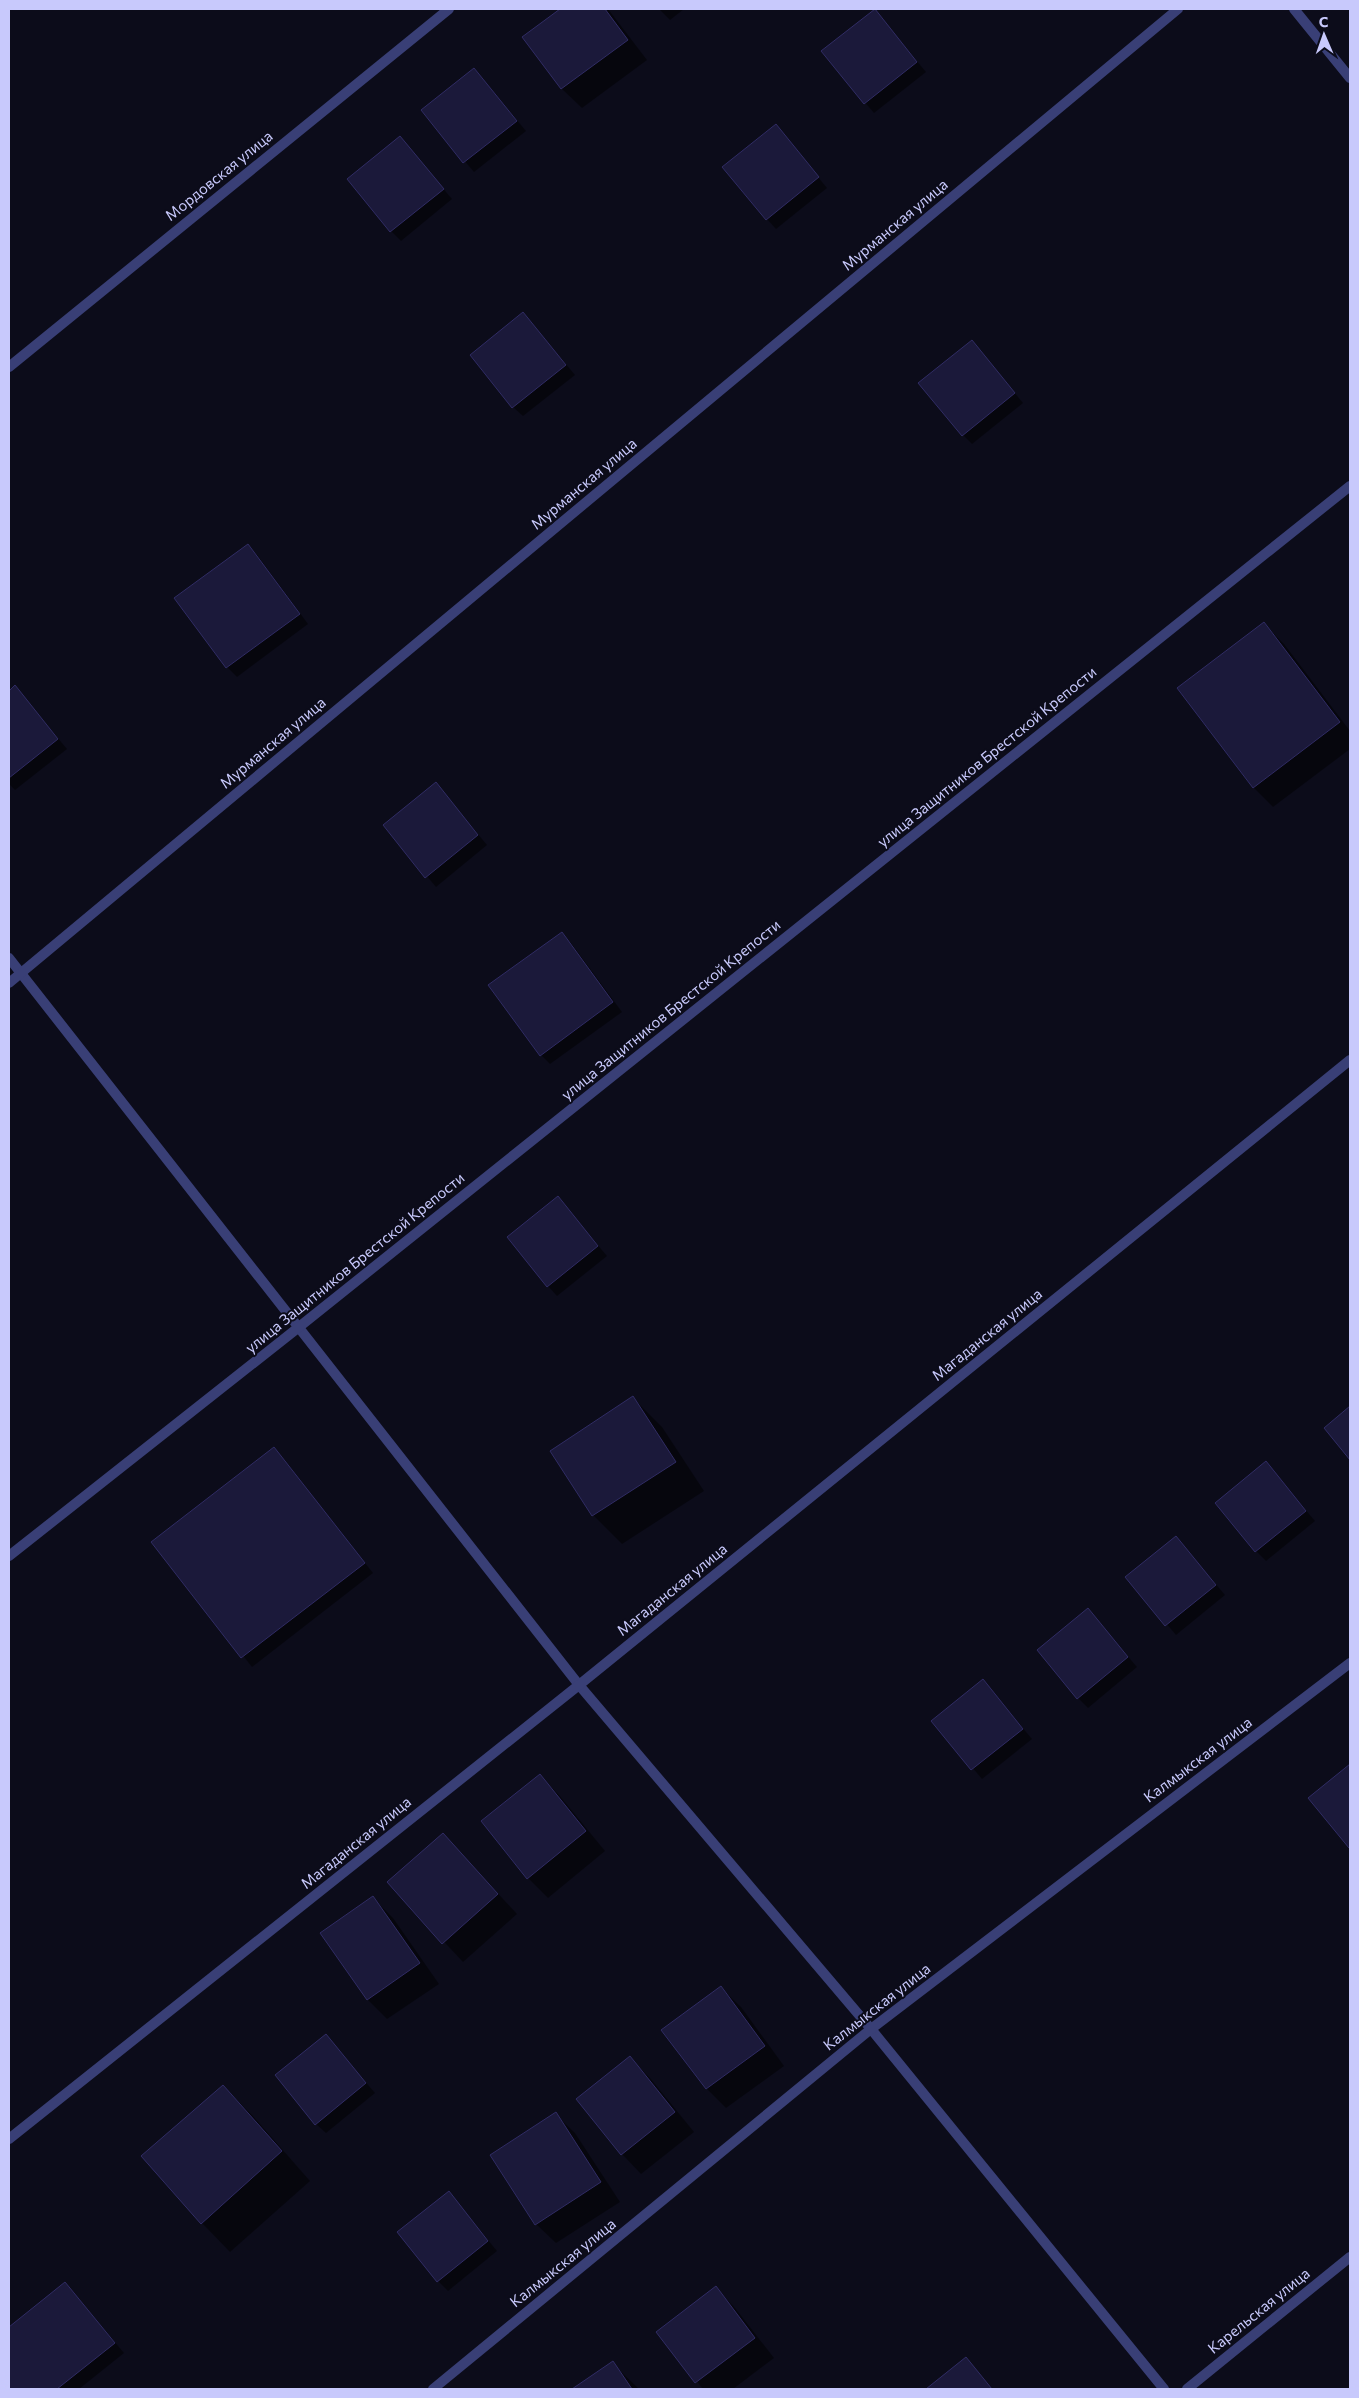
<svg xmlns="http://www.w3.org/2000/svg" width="1359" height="2398" font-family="Commissioner,sans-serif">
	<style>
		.shadow { fill: #0007 }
		.building { fill: #1b193a; stroke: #302c64 }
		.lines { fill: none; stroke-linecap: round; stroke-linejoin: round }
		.street { stroke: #393f76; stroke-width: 10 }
		.labels { text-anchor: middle; stroke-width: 4; stroke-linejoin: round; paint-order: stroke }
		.street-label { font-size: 15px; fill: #c8c9fc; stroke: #0c0c1a }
	</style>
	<rect width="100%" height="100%" fill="#0c0c1a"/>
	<!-- shadow -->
	<g class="shadow">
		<polygon points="562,9 608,9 647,60 582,108 562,89 524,37"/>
		<polygon points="659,9 684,9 670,20"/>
		<polygon points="874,10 926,72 874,113 822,52"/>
		<polygon points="474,69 526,131 474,172 422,111"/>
		<polygon points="776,126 827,188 776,229 767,219"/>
		<polygon points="400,138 452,199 401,241 391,231"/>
		<polygon points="523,313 575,375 523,416 513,407"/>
		<polygon points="972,341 1023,403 972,444 963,435"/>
		<polygon points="248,546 257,555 308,624 237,677 227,667"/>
		<polygon points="1264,624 1284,644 1350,731 1350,749 1273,807 1254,788 1178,688"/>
		<polygon points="15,687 67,749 15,790 9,784 9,692"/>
		<polygon points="436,784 487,845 436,887 384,825"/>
		<polygon points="561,933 571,943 622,1012 550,1064 541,1055"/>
		<polygon points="558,1198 607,1256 557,1296 548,1286"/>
		<polygon points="633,1398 662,1427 704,1491 622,1544 593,1515"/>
		<polygon points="1350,1407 1350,1458 1325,1428"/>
		<polygon points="274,1448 373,1573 252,1667 153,1542"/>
		<polygon points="1266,1463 1315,1521 1266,1561 1256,1551"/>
		<polygon points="1176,1537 1225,1595 1176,1635 1127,1577"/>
		<polygon points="1088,1610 1137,1667 1088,1708 1078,1698"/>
		<polygon points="983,1681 1032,1739 982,1779 933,1721"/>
		<polygon points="1350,1765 1350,1847 1310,1798"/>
		<polygon points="540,1776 559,1795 605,1851 548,1898 528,1878 483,1821"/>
		<polygon points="443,1834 517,1914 463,1962 389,1883"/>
		<polygon points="373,1898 393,1918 439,1984 387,2019 368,2000"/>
		<polygon points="721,1988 741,2007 784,2066 726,2108 707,2089 663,2030"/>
		<polygon points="326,2036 375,2093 326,2133 316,2124"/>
		<polygon points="630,2058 650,2078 694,2132 641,2174 622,2154"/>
		<polygon points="223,2086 252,2115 310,2181 230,2252 202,2223"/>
		<polygon points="555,2114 575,2133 620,2202 556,2243 536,2224"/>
		<polygon points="449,2193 497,2251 448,2291 438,2281"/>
		<polygon points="65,2283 124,2353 79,2389 9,2389 9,2328"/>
		<polygon points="716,2288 735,2308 774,2358 733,2389 703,2389 658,2332"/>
		<polygon points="966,2359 993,2389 928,2389"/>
		<polygon points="612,2363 639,2389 574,2389"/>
	</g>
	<!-- building -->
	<g class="building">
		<polygon points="560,9 605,9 628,40 561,89 522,37"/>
		<polygon points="875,9 917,62 864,104 821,51"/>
		<polygon points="474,68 517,121 463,163 421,110"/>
		<polygon points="776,124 819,177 766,220 722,167"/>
		<polygon points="400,136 444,189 390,232 347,179"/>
		<polygon points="523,312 566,365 512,408 470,355"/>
		<polygon points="972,340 1015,393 962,436 918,383"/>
		<polygon points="248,544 300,614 226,668 174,598"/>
		<polygon points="1264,622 1340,722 1253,788 1177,688"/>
		<polygon points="15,685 58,739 9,778 9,691"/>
		<polygon points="436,782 478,835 425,878 383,825"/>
		<polygon points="562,932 613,1002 540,1056 488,985"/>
		<polygon points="558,1196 598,1246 547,1287 507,1237"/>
		<polygon points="633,1396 676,1462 592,1516 550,1451"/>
		<polygon points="1350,1406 1350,1460 1324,1428"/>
		<polygon points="274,1447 365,1563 241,1658 151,1542"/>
		<polygon points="1266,1461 1306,1511 1255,1552 1215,1503"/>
		<polygon points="1176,1536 1216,1585 1165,1626 1125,1577"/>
		<polygon points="1088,1608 1128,1657 1077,1699 1037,1650"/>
		<polygon points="983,1679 1023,1729 971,1770 931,1721"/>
		<polygon points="1350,1764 1350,1846 1349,1848 1308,1798"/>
		<polygon points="540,1774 586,1831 527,1879 481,1821"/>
		<polygon points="443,1833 498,1894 442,1944 387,1882"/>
		<polygon points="373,1896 420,1963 367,2000 320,1933"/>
		<polygon points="721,1986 765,2046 706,2089 661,2030"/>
		<polygon points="326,2034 366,2083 315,2125 275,2075"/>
		<polygon points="630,2056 675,2112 621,2155 576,2099"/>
		<polygon points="223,2085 282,2151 201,2224 141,2156"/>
		<polygon points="556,2112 601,2182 535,2225 490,2155"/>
		<polygon points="449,2191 488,2241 437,2282 397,2232"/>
		<polygon points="65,2282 115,2343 57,2389 9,2389 9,2327"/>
		<polygon points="716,2286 755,2338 695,2383 656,2332"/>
		<polygon points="966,2357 992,2389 926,2389"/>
		<polygon points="613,2361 632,2389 572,2389"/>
	</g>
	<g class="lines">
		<!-- street -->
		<g class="street">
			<polyline points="1294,9 1350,78"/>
			<polyline points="9,367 449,9"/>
			<polyline points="9,958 579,1685 871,2029 1164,2389"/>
			<polyline points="9,983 1178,9"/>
			<polyline points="9,1556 299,1327 1350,486"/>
			<polyline points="9,2139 579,1685 1350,1060"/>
			<polyline points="433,2389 871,2029 1350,1663"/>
			<polyline points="1187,2389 1350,2257"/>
		</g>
	</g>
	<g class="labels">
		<!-- street labels -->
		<g class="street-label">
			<text transform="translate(219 176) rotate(-39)" y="5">Мордовская улица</text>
			<text transform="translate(895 225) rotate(-40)" y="5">Мурманская улица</text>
			<text transform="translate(584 484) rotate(-40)" y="5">Мурманская улица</text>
			<text transform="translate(273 743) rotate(-40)" y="5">Мурманская улица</text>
			<text transform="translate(987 757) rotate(-39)" y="5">улица Защитников Брестской Крепости</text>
			<text transform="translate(671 1010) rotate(-39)" y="5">улица Защитников Брестской Крепости</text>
			<text transform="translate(355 1263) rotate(-39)" y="5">улица Защитников Брестской Крепости</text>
			<text transform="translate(987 1335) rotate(-39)" y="5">Магаданская улица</text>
			<text transform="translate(672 1590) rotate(-39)" y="5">Магаданская улица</text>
			<text transform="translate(1198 1760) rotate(-37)" y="5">Калмыкская улица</text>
			<text transform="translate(356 1843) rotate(-39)" y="5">Магаданская улица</text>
			<text transform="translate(877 2007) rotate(-38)" y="5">Калмыкская улица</text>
			<text transform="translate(563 2263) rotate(-39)" y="5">Калмыкская улица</text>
			<text transform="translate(1259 2311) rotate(-39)" y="5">Карельская улица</text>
		</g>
	</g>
	<!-- border -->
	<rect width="1359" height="2398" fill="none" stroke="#c8c9fc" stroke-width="20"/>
	<!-- north arrow -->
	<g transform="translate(1324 35) rotate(358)" stroke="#0c0c1a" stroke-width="4" paint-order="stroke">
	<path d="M0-4L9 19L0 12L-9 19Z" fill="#c8c9fc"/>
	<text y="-8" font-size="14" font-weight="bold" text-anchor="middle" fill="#c8c9fc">С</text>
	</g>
</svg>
